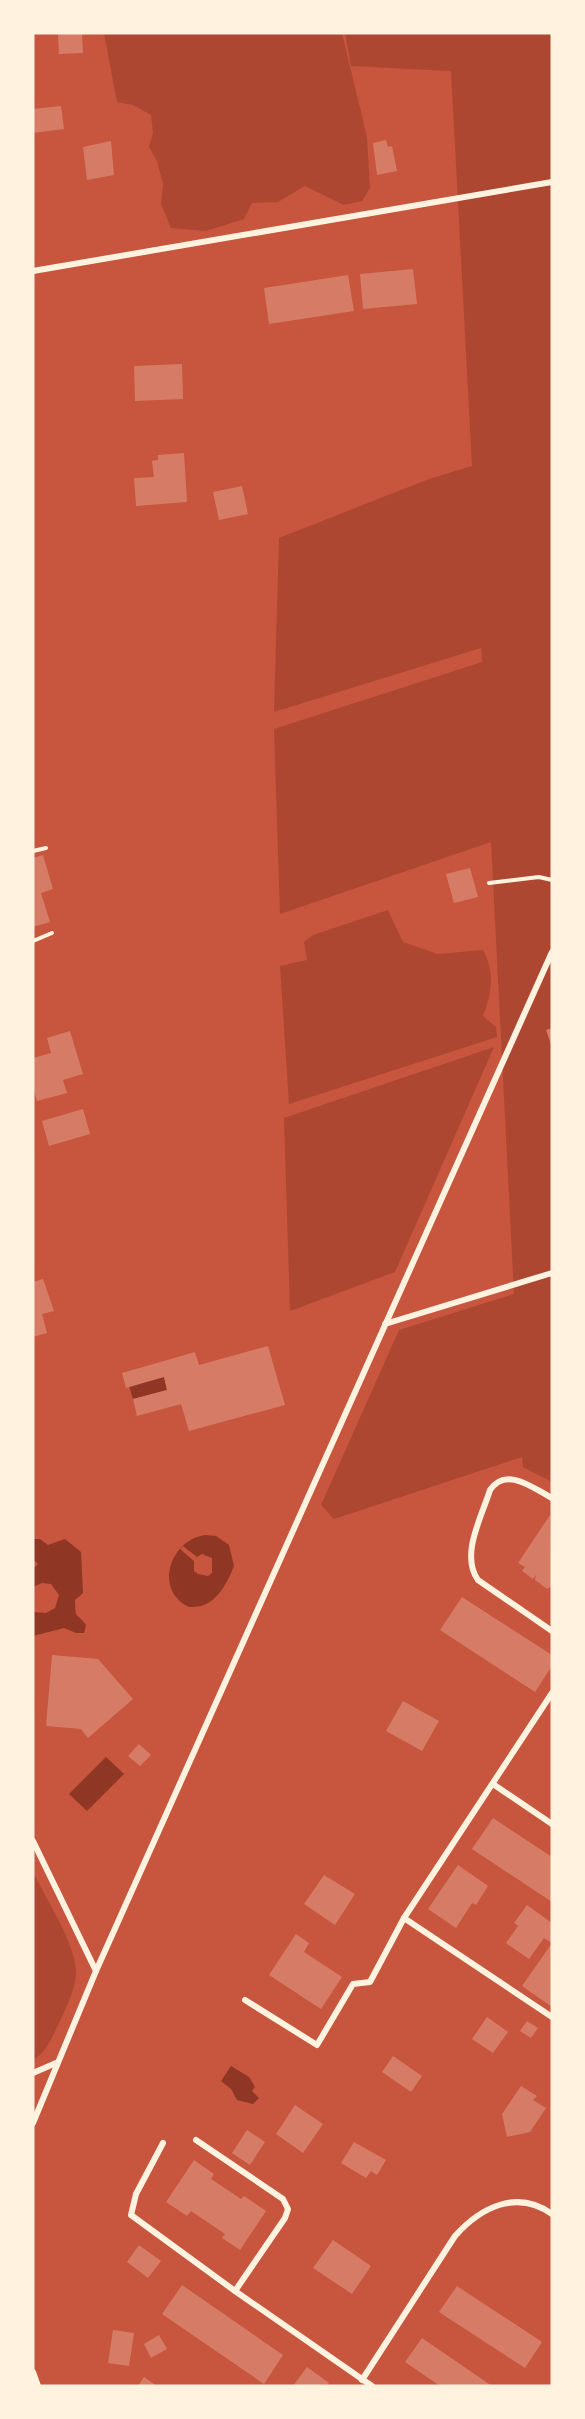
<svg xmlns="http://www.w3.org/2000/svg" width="585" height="2419" font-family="Literata,serif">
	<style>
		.green { fill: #ae4732 }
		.water { fill: #8f3625 }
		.pier { fill: #c8553d }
		.building { fill: #d67c66 }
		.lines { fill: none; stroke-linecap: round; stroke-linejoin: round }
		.service { stroke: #fff3e0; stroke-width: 4 }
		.minor { stroke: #fff3e0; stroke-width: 6 }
	</style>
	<rect width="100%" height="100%" fill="#c8553d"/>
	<!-- green -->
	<g class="green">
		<polygon points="104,33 342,33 367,137 370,188 362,201 344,205 305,186 278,202 252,203 244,219 206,231 171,228 161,204 163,184 157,161 149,147 153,133 151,115 133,105 117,102"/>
		<polygon points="345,33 552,33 552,1482 523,1467 522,1457 334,1519 321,1505 399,1330 514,1294 491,842 280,914 274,729 482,662 481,648 274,712 279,538 429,479 472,466 451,71 351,66"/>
		<path d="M388,910L403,942L438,954L483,950C495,972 492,993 483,1016L496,1027L497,1037L289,1104L280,966L307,960L304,942L313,935Z"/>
		<polygon points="494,1047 395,1272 290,1311 284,1118"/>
		<path d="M33,1872C46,1899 74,1941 76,1970C77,1987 66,2008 59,2023C52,2037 47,2052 33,2060Z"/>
	</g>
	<!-- water -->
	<g class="water">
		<polygon points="164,1377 167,1390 133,1399 129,1386"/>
		<path d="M206,1535L216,1536L229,1545L234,1566C226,1586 214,1609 189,1607C153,1590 170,1539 206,1535Z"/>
		<path d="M33,1539H40L48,1545L65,1539L81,1552L83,1593L75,1600C76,1622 75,1610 86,1625L84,1633H76L64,1628L33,1636V1612L46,1613L55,1608L59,1595L51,1584L42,1583L33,1587V1569L38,1564L33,1559Z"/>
		<polygon points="106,1757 124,1774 87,1811 69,1794"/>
		<polygon points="231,2066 249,2077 255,2087 252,2091 259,2098 253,2104 237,2100 231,2089 221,2081"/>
	</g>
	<!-- pier -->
	<polygon class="pier" points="183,1546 197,1557 202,1554 212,1558 212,1573 208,1576 198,1574 194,1571 194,1561 180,1549"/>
	<!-- building -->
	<g class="building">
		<polygon points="58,33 82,33 83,53 59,54"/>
		<polygon points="61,106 64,129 33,133 33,109"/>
		<polygon points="386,140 388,147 392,146 397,171 377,175 373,143"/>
		<polygon points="111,141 114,175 87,180 83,147"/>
		<polygon points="413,269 417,304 363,309 360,274"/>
		<polygon points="348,275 354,311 269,324 264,288"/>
		<polygon points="182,364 183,399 135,401 134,366"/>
		<polygon points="184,453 187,502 136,506 134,478 154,477 152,461 158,460 158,455"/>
		<polygon points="242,486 248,514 219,520 213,492"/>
		<polygon points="43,855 53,889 41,893 50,922 33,927 33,858"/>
		<polygon points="470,868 478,897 454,903 446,874"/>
		<polygon points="552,1028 552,1047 546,1030"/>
		<polygon points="70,1031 83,1074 63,1080 67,1093 37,1101 33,1087 33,1058 51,1053 47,1038"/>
		<polygon points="83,1109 90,1134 49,1146 42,1121"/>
		<polygon points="43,1279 54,1311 42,1314 47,1333 33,1337 33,1282"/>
		<polygon points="268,1346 285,1405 189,1431 181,1404 137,1416 133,1399 167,1390 164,1377 126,1388 122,1373 195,1352 199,1365"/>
		<polygon points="550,1515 552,1586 547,1589 535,1580 536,1575 533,1579 522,1571 525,1567 518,1563"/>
		<polygon points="462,1597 552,1655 552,1666 535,1692 440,1630"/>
		<polygon points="52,1655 98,1659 133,1699 88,1738 81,1729 46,1726"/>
		<polygon points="403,1701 439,1721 422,1751 386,1731"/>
		<polygon points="139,1744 151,1755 140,1766 128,1756"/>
		<polygon points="493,1818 552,1857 552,1902 472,1849"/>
		<polygon points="458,1865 488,1886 476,1905 472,1903 456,1928 428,1909"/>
		<polygon points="324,1875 355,1894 335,1925 304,1904"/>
		<polygon points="527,1905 552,1923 552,1940 550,1942 544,1938 529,1959 506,1943 518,1926 514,1923"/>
		<polygon points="296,1934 309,1943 304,1952 342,1977 321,2009 269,1975"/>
		<polygon points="552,1943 552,2007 522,1986"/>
		<polygon points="487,2017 508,2032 493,2053 472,2039"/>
		<polygon points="527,2021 538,2028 531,2038 520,2031"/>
		<polygon points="393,2056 422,2076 411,2092 382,2072"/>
		<polygon points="521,2086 537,2096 533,2100 546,2108 530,2132 507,2137 502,2114"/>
		<polygon points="295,2105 323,2124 303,2153 276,2134"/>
		<polygon points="247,2130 265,2142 250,2165 232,2153"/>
		<polygon points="354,2142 386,2160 377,2175 371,2171 366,2178 341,2163"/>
		<polygon points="194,2160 214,2174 211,2179 241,2199 244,2196 266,2211 240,2250 222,2238 225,2234 191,2211 187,2216 166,2202"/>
		<polygon points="333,2240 371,2266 352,2294 313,2268"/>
		<polygon points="139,2245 161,2261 148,2278 127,2262"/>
		<polygon points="182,2285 283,2355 264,2384 162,2314"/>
		<polygon points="457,2286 542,2342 525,2368 439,2312"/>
		<polygon points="113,2330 134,2333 129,2366 108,2363"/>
		<polygon points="159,2335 167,2349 151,2358 144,2344"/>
		<polygon points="422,2338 492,2386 440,2386 405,2362"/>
		<polygon points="307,2367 329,2383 326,2386 293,2386"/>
		<polygon points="144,2377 157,2386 138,2386"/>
	</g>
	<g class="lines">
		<!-- service -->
		<g class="service">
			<polyline points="33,851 46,848"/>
			<polyline points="489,883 539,877 552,880"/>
			<polyline points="33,941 52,933"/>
		</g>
		<!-- minor -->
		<g class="minor">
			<polyline points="33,271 552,182"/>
			<polyline points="385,1324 552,1273"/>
			<path d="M552,1498C533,1488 506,1466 490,1490C482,1516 460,1555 478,1580L552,1631"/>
			<polyline points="493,1784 552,1824"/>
			<polyline points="33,1841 96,1971"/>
			<polyline points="404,1918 552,2017"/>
			<polyline points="245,2000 317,2045 353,1984 370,1982 404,1918 552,1693"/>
			<polyline points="33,2073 56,2063"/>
			<polyline points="33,2123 96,1971 552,952"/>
			<polyline points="196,2140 283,2199 288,2209 285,2218 235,2291 372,2386"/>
			<polyline points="163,2143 136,2194 131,2215 235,2291"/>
			<polyline points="33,2372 38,2386"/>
			<path d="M362,2380L455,2236C481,2207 517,2189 552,2214"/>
		</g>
	</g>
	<!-- border -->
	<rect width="585" height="2419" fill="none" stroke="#fff3e0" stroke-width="69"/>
</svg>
